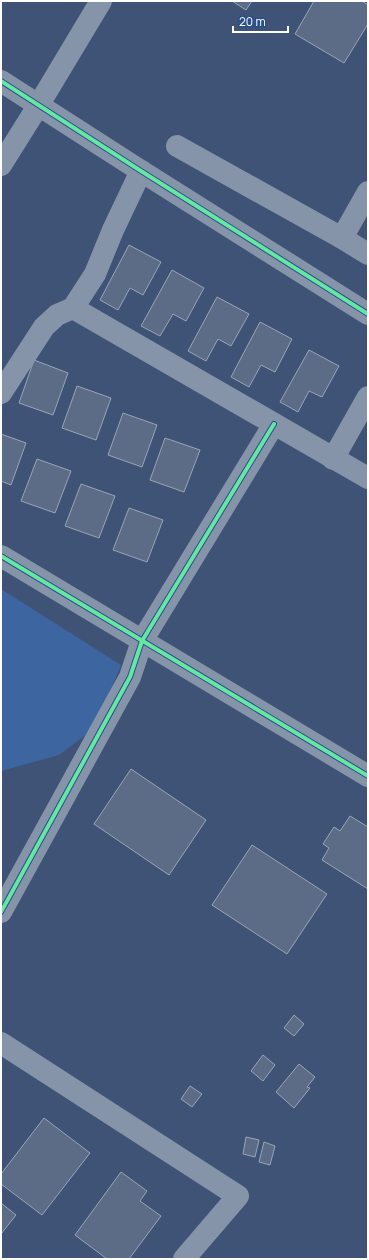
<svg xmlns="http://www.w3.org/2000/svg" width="369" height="1260" font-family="Manrope,sans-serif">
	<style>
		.green { fill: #3d65a0 }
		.building { fill: #5c6c86; stroke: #99a5b8 }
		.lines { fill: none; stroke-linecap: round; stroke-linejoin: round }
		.minor { stroke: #8594a8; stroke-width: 22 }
		.cycleway-casing { stroke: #284e8b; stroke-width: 6 }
		.cycleway { stroke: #66e7a1; stroke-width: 4 }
	</style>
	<rect width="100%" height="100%" fill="#3e5375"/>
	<!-- green -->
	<polygon class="green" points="1,589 121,665 95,728 59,755 1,771"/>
	<!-- building -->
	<g class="building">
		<polygon points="232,1 252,1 246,10"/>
		<polygon points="314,1 362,1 368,5 368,24 344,63 295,34"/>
		<polygon points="129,245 161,262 143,295 130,288 118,310 100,300"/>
		<polygon points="172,270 204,288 186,321 173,314 160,336 141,326"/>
		<polygon points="217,297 249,314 231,346 218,339 206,361 188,351"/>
		<polygon points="260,322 292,339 275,372 261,365 249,387 231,377"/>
		<polygon points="309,350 339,366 322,397 309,391 298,412 280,402"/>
		<polygon points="34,360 68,373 53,415 19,403"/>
		<polygon points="77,386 111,398 96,440 62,428"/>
		<polygon points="123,413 157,425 142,467 108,455"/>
		<polygon points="1,434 26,443 11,485 1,481"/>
		<polygon points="165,438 200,450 184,492 150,480"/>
		<polygon points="37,459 71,471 55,513 21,501"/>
		<polygon points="81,484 115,496 99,538 65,526"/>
		<polygon points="129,508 163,520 147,562 113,550"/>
		<polygon points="131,769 206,820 169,875 94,824"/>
		<polygon points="350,816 368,827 368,889 322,860 329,848 323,844 334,827 340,831"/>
		<polygon points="252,845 327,894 287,954 212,905"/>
		<polygon points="294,1015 304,1024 294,1036 284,1028"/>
		<polygon points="263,1055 275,1065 263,1081 251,1071"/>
		<polygon points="299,1064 315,1077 307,1087 310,1088 294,1108 276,1092"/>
		<polygon points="190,1086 202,1094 192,1107 181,1099"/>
		<polygon points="44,1118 90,1153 42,1215 1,1184 1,1174"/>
		<polygon points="246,1137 259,1140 255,1157 243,1154"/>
		<polygon points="264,1142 275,1146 270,1165 259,1162"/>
		<polygon points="121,1172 147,1191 140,1201 161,1216 129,1259 107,1259 75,1235"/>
		<polygon points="1,1203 16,1215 1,1234"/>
	</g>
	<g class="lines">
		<!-- minor -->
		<g class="minor">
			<polyline points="1,81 141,171 368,314"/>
			<polyline points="177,146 342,238 368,254"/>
			<polyline points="1,165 38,106 101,1"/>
			<polyline points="342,238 368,192"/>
			<polyline points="73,308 368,478"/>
			<polyline points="1,393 44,327 57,315 73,308 95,274 113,230 141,171"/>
			<polyline points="333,459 368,397"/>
			<polyline points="1,556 368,776"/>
			<polyline points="1,912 130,677 142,641 274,424"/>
			<polyline points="1,1043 238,1196 184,1259"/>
		</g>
		<!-- cycleway casing -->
		<g class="cycleway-casing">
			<g id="cycleway">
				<polyline points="1,81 141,171 368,314"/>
				<polyline points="1,556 368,776"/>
				<polyline points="1,912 130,677 142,641 274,424"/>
			</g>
		</g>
		<!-- cycleway -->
		<use href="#cycleway" class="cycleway"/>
	</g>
	<!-- border -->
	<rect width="369" height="1260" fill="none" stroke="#ffffff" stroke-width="4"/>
	<!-- scale -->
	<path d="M233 26v6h55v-6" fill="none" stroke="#ffffff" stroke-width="2"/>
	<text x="239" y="26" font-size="12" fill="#ffffff" stroke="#284e8b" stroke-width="3" paint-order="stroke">20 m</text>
</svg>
